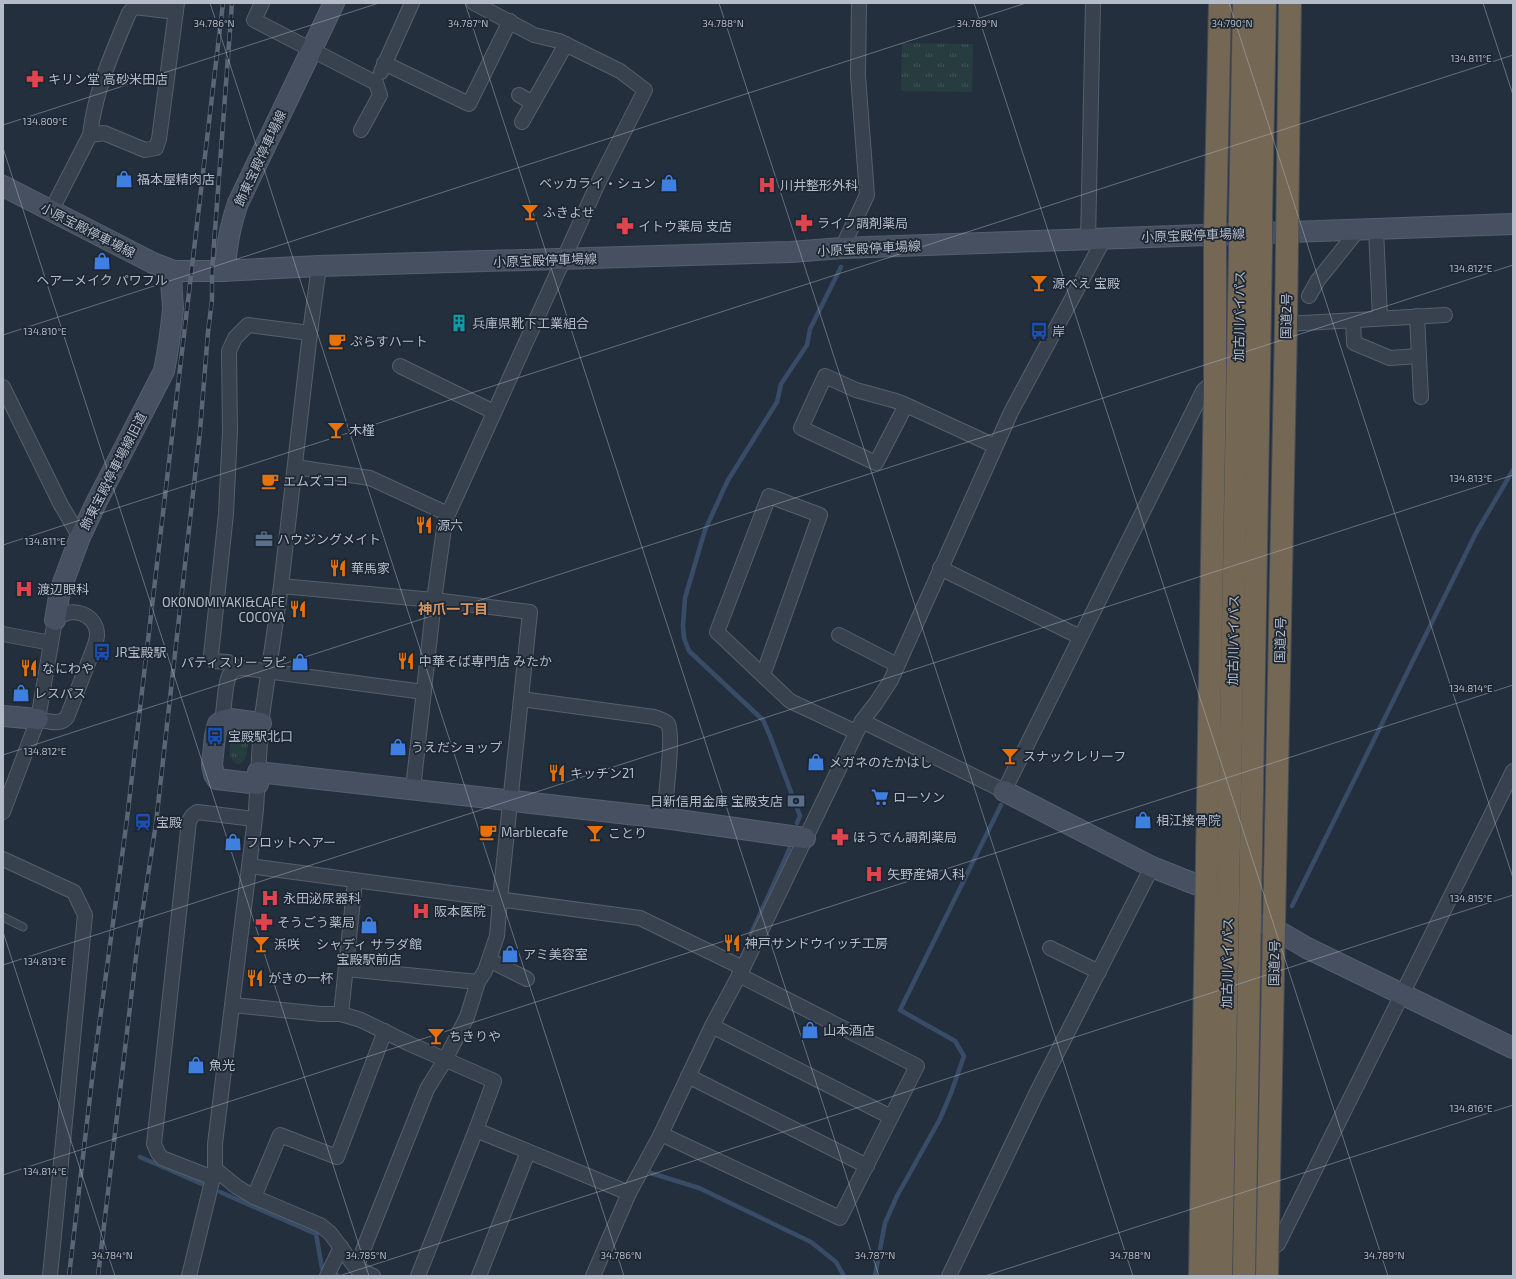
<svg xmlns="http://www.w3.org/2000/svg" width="1516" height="1279" font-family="'Exo 2','Noto Sans JP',sans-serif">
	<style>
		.grass { fill: url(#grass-tufts) }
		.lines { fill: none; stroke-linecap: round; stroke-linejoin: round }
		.stream { stroke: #394c67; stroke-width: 4.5 }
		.lane-casing { stroke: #565f6c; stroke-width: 9 }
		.street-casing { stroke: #565f6c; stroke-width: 16 }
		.secondary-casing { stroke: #565f6c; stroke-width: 22 }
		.highway-casing { stroke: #434c59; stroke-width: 24 }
		.lane { stroke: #38414e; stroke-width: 7 }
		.street { stroke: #38414e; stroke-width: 14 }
		.secondary { stroke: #465061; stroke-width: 20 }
		.highway { stroke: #746855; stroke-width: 22 }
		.rail-casing { stroke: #5a6575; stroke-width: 4.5 }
		.rail { stroke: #1d2633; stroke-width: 3; stroke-dasharray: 9; stroke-linecap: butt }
		.highway-bridge-casing { stroke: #434c59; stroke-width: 24; stroke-linecap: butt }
		.highway-bridge { stroke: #746855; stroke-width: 22 }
		.ticks { fill: none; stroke: #b4bcc9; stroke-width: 1; stroke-opacity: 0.45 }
		.labels { text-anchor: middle; stroke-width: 3.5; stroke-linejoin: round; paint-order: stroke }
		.poi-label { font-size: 13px; fill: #b4bcc9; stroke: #1d2633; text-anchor: start }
		.street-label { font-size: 13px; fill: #b4bcc9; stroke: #1d2633 }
		.neighbourhood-label { font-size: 14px; font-weight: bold; fill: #d59563; stroke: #1d2633 }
		.ticks-label { font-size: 10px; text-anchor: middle; fill: #b4bcc9; stroke: #1d2633; stroke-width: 3.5; stroke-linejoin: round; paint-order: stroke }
	</style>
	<defs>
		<pattern id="grass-tufts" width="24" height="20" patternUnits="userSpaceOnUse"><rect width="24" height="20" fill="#263c3f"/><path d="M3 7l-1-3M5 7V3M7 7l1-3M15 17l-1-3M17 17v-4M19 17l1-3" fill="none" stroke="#435659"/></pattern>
	</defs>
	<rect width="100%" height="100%" fill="#242f3e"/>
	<!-- grass -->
	<g class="grass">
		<polygon points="902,43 973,44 972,92 901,91"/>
		<path d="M240,733L245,735L248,740C247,749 248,763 237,764C226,759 228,736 240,733Z"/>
	</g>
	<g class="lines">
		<!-- stream -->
		<g class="stream">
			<polyline points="797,823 800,816 770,736 763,720 689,651 684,638 683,626 685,598 705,530 728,480 777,402 781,384 807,345 810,329 841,267"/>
			<polyline points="1292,906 1476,533 1513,470"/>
			<polyline points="750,936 785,859 789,849"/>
			<polyline points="140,1157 202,1184"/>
			<polyline points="651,1173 699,1188 811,1242 836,1262 844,1276"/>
			<polyline points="220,1192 316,1234 322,1268 339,1276"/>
			<polyline points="875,1276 885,1223 897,1196 940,1119 951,1093 964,1056 955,1041 900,1010 1001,805"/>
		</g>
		<!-- lane casing -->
		<g class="lane-casing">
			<polyline id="lane" points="3,917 23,927"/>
		</g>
		<!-- street casing -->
		<g class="street-casing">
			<g id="street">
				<polyline points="262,3 254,20 376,83 380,95 361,130"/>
				<polyline points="384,63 469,104 510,21"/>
				<polyline points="381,72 412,3"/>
				<polyline points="519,95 533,103"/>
				<polyline points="522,122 566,44"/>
				<path d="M90,135C95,91 112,53 129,13L134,7L176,12"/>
				<polyline points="51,211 90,135 104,133 145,150 156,148 159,139 177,3"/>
				<polyline points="1376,229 1380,318"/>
				<polyline points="1088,240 1093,3"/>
				<polyline points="842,248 867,195 858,76 859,3"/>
				<polyline points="1309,296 1318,280 1358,230"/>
				<polyline points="1417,316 1421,397"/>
				<polyline points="1353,320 1354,343 1390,358 1419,356"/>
				<polyline points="1286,324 1445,315"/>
				<polyline points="400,366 494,412"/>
				<polyline points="3,387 61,505 80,537"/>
				<polyline points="906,405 876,463 801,428 825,376 856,390 896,401 906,405 995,446"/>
				<polyline points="295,467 370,478 448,514"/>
				<polyline points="940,568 1074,634"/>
				<polyline points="281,586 434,600 530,612 500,899 497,936 485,971 478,982 467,1017 445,1060 427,1089 356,1268"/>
				<polyline points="3,634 51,643"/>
				<polyline points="839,635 897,665"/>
				<polyline points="238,668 228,662 214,661 211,655 226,514 230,431 229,351 235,338 248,325 310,333"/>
				<polyline points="763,675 820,515 769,496 717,632 790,701 856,732"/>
				<path d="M521,699L654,717C659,719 665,720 668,724C674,735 665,802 664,818"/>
				<path d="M222,721C224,711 225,681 230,674C233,669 238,668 243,668L424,692"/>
				<polyline points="862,721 1004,791 1203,391 1215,380"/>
				<polyline points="413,789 434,600 445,521 599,181 645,90 620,71 559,41 534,35 474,3"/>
				<path d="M3,812L38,719L55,620C69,605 98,613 97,636C96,646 90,656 87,666C80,683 74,700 67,717C61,726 47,721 38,719"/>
				<polyline points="3,859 74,892 85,915 50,1276"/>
				<polyline points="249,866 640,918 743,968"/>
				<polyline points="1050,948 1099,972"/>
				<polyline points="489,960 527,979"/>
				<polyline points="346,969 478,982"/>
				<polyline points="233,1005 321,1014 341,1014 361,1020 410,1044 494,1081 476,1130 629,1193"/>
				<polyline points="341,1014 355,881"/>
				<polyline points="712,1026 891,1117"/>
				<polyline points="688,1076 867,1166"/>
				<polyline points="661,1134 840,1218 917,1066 739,975"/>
				<polyline points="215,1169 237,1187 254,1197 320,1225 330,1233 356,1268 373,1276"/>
				<polyline points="213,1178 162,1158 158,1153 154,1144 189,821 192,816 197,812 254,819"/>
				<polyline points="254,1197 280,1135 337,1157 385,1031"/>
				<polyline points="1267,1251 1278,1244 1513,771"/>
				<polyline points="189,1276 215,1169 215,1144 256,810 261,723 281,586 310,333 319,266"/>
				<polyline points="327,1276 341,1247"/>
				<polyline points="418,1276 476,1130"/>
				<polyline points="479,1276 528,1152"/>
				<polyline points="593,1276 629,1193 661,1134 712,1026 743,968 862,721 876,703 891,680 1011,412 1104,239"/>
				<polyline points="949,1276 1036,1094 1152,867"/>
			</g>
		</g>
		<!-- secondary casing -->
		<g class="secondary-casing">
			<g id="secondary">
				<polyline points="3,186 153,263 174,271 221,271 319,266 791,252 842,248 1513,224"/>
				<path d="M225,271C226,247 230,226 238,203L334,3"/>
				<path d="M55,620L60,591L80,537L96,503L164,371C168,351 171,330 173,309C173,297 169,283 174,271"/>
				<polyline points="3,716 38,719"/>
				<polyline points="258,772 664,818 805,838"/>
				<polyline points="258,784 217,779 214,774 212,765 215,736 218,724 222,721 230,719 261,723"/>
				<polyline points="1004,791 1152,867 1205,888 1214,893"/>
				<polyline points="1266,924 1307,948 1513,1048"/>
			</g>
		</g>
		<!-- highway casing -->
		<g class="highway-casing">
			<g id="highway">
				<polyline points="1240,217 1244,3"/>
				<polyline points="1261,217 1265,3"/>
				<polyline points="1200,1276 1215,380 1215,233 1220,3"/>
				<polyline points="1221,1276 1240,247"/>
				<polyline points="1244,1276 1261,247"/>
				<polyline points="1267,1276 1286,324 1290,3"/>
			</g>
		</g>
		<!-- lane -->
		<use href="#lane" class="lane"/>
		<!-- street -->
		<use href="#street" class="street"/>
		<!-- secondary -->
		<use href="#secondary" class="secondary"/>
		<!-- highway -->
		<use href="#highway" class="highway"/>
		<!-- rail casing -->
		<g class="rail-casing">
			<g id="rail">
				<polyline points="69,1276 93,1071 127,819 223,3"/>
				<polyline points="98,1276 137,948 156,823 200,431 208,332 212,300 212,271 232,3"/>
			</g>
		</g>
		<!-- rail -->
		<use href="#rail" class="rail"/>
		<!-- highway-bridge casing -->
		<g class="highway-bridge-casing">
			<g id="highway-bridge">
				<polyline points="1240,247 1240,217"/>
				<polyline points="1261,247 1261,217"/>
			</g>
		</g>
		<!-- highway-bridge -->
		<use href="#highway-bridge" class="highway-bridge"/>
	</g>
	<!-- ticks -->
	<path class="ticks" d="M210,3L624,1276M465,3L879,1276M719,3L1133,1276M974,3L1388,1276M1229,3L1513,878M1483,3L1513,95M3,125L379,3M3,148L369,1276M3,335L1026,3M3,545L1513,55M3,755L1513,265M3,932L115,1276M3,965L1513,475M3,1175L1513,685M339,1276L1513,895M985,1276L1513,1105"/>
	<!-- icons -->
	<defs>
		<g id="pharmacy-bare" transform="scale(1.38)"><path d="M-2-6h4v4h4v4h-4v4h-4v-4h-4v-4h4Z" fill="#e0444e" stroke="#1d2633" stroke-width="2.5" paint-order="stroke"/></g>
		<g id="shop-bare" transform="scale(1.38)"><path d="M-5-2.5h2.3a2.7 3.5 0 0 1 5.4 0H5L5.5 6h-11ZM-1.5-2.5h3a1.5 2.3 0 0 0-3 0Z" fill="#3f7fe0" stroke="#1d2633" stroke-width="2.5" paint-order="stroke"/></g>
		<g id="hospital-bare" transform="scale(1.38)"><path d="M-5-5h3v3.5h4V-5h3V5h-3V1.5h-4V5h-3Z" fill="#e0444e" stroke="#1d2633" stroke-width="2.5" paint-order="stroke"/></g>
		<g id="bar-bare" transform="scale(1.38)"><path d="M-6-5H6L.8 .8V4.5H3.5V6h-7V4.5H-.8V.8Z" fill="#e8710a" stroke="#1d2633" stroke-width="2.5" paint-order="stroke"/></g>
		<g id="building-bare" transform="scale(1.38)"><path d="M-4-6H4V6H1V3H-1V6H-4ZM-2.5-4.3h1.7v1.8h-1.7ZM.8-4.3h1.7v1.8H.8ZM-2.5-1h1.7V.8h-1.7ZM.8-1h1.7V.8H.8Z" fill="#0f9aa8" stroke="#1d2633" stroke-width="2.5" paint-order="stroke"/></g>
		<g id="bus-bare" transform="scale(1.38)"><path d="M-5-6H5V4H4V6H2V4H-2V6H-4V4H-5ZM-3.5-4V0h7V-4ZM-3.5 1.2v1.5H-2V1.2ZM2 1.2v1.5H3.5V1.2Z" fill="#1a4fb4" stroke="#1d2633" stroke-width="2.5" paint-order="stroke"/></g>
		<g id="cafe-bare" transform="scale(1.38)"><path d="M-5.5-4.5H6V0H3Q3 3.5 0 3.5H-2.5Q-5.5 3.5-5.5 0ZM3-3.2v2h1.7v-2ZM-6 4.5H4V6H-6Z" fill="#e8710a" stroke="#1d2633" stroke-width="2.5" paint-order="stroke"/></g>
		<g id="restaurant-bare" transform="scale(1.38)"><path d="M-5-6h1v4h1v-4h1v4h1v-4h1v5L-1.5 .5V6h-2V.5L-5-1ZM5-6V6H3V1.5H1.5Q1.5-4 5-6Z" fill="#e8710a" stroke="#1d2633" stroke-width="2.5" paint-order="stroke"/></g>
		<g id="office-bare" transform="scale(1.38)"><path d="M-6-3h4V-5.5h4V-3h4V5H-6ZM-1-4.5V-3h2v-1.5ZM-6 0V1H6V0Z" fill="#5c6f8a" stroke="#1d2633" stroke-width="2.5" paint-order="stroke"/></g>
		<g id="supermarket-bare" transform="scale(1.38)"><path d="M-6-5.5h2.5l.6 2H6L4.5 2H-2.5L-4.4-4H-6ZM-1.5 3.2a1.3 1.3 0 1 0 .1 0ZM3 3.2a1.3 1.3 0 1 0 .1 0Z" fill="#3f7fe0" stroke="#1d2633" stroke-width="2.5" paint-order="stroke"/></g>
		<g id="bank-bare" transform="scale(1.38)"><path d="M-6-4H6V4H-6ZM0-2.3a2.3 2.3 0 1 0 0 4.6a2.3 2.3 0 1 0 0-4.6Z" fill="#5c6f8a" stroke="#1d2633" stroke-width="2.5" paint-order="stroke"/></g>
		<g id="station-bare" transform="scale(1.38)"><path d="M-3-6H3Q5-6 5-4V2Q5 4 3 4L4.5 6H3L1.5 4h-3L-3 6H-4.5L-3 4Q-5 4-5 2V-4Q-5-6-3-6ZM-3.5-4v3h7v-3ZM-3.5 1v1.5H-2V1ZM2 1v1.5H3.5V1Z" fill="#1a4fb4" stroke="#1d2633" stroke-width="2.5" paint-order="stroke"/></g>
	</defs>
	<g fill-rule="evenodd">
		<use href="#pharmacy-bare" x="35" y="79"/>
		<use href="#shop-bare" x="124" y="179"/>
		<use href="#shop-bare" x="669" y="183"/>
		<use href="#hospital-bare" x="767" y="185"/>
		<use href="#bar-bare" x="530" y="212"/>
		<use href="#pharmacy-bare" x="804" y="223"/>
		<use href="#pharmacy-bare" x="625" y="226"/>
		<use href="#shop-bare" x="102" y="261"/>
		<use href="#bar-bare" x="1039" y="283"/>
		<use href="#building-bare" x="459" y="323"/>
		<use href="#bus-bare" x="1039" y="331"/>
		<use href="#cafe-bare" x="337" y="341"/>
		<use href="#bar-bare" x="336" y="430"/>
		<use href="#cafe-bare" x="270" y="481"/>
		<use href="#restaurant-bare" x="424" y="525"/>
		<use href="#office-bare" x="264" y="539"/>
		<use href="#restaurant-bare" x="338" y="568"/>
		<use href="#hospital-bare" x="24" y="589"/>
		<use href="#restaurant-bare" x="298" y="609"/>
		<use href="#bus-bare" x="102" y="652"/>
		<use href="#restaurant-bare" x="406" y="661"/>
		<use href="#shop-bare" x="300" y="662"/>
		<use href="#restaurant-bare" x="29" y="668"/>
		<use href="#shop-bare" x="21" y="693"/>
		<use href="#bus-bare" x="215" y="736"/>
		<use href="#shop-bare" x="398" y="747"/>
		<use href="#bar-bare" x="1010" y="756"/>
		<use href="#shop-bare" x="816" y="762"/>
		<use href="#restaurant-bare" x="557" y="773"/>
		<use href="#supermarket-bare" x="880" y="797"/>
		<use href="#bank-bare" x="796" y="801"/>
		<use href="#shop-bare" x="1143" y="820"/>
		<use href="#station-bare" x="143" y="822"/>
		<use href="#cafe-bare" x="488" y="832"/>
		<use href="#bar-bare" x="595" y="833"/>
		<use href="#pharmacy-bare" x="840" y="837"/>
		<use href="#shop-bare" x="233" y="842"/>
		<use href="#hospital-bare" x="874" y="874"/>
		<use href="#hospital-bare" x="270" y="898"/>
		<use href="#hospital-bare" x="421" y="911"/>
		<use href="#pharmacy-bare" x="264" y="922"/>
		<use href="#shop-bare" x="369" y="925"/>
		<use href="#restaurant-bare" x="732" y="943"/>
		<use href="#bar-bare" x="261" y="944"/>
		<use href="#shop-bare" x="510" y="954"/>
		<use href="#restaurant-bare" x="255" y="978"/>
		<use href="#shop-bare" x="810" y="1030"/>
		<use href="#bar-bare" x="436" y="1036"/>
		<use href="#shop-bare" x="196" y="1065"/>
	</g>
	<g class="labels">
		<!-- poi labels -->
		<g class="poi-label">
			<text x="48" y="84">キリン堂 高砂米田店</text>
			<text x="137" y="184">福本屋精肉店</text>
			<text x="656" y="188" text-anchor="end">ベッカライ・シュン</text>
			<text x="780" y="190">川井整形外科</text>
			<text x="543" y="217">ふきよせ</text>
			<text x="817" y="228">ライフ調剤薬局</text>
			<text x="638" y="231">イトウ薬局 支店</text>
			<text x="102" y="285" text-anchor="middle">ヘアーメイク パワフル</text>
			<text x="1052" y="288">源べえ 宝殿</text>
			<text x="472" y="328">兵庫県靴下工業組合</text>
			<text x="1052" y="336">岸</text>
			<text x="350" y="346">ぷらすハート</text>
			<text x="349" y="435">木槿</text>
			<text x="283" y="486">エムズココ</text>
			<text x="437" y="530">源六</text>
			<text x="277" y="544">ハウジングメイト</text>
			<text x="351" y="573">華馬家</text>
			<text x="37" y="594">渡辺眼科</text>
			<text x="285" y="607" text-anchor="end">OKONOMIYAKI&amp;CAFE<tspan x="285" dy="15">COCOYA</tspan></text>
			<text x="115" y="657">JR宝殿駅</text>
			<text x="419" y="666">中華そば専門店 みたか</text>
			<text x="287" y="667" text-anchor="end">パティスリー ラビ</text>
			<text x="42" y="673">なにわや</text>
			<text x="34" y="698">レスパス</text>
			<text x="228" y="741">宝殿駅北口</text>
			<text x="411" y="752">うえだショップ</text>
			<text x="1023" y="761">スナックレリーフ</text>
			<text x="829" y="767">メガネのたかはし</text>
			<text x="570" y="778">キッチン21</text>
			<text x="893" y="802">ローソン</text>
			<text x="783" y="806" text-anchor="end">日新信用金庫 宝殿支店</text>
			<text x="1156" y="825">相江接骨院</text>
			<text x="156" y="827">宝殿</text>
			<text x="501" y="837">Marblecafe</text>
			<text x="608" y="838">ことり</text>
			<text x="853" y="842">ほうでん調剤薬局</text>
			<text x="246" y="847">フロットヘアー</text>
			<text x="887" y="879">矢野産婦人科</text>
			<text x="283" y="903">永田泌尿器科</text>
			<text x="434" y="916">阪本医院</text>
			<text x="277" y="927">そうごう薬局</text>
			<text x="745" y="948">神戸サンドウイッチ工房</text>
			<text x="274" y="949">浜咲</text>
			<text x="369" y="949" text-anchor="middle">シャディ サラダ館<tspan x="369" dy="15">宝殿駅前店</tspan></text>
			<text x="523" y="959">アミ美容室</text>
			<text x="268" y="983">がきの一杯</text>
			<text x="823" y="1035">山本酒店</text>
			<text x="449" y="1041">ちきりや</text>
			<text x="209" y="1070">魚光</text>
		</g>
		<!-- street labels -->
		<g class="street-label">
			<text transform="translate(260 158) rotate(-65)" y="5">飾東宝殿停車場線</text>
			<text transform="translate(88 230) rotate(27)" y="5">小原宝殿停車場線</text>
			<text transform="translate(1193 235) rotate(-2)" y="5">小原宝殿停車場線</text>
			<text transform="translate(869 248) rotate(-3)" y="5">小原宝殿停車場線</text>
			<text transform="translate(545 260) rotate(-2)" y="5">小原宝殿停車場線</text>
			<text transform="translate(1239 316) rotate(-89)" y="5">加古川バイパス</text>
			<text transform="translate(1286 316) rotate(-89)" y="5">国道2号</text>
			<text transform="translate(113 471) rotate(-63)" y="5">飾東宝殿停車場線旧道</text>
			<text transform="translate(1233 640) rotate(-89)" y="5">加古川バイパス</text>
			<text transform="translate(1280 640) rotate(-89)" y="5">国道2号</text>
			<text transform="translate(1227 963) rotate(-89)" y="5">加古川バイパス</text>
			<text transform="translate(1274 963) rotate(-89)" y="5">国道2号</text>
		</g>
		<!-- neighbourhood labels -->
		<g class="neighbourhood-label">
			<text x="453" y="614">神爪一丁目</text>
		</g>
	</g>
	<g class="ticks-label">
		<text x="214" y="27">34.786°N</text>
		<text x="468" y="27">34.787°N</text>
		<text x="723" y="27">34.788°N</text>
		<text x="977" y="27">34.789°N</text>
		<text x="1232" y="27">34.790°N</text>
		<text x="1471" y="62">134.811°E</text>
		<text x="45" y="125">134.809°E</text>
		<text x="1471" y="272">134.812°E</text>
		<text x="45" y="335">134.810°E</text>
		<text x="1471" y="482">134.813°E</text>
		<text x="45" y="545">134.811°E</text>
		<text x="1471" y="692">134.814°E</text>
		<text x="45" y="755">134.812°E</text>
		<text x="1471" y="902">134.815°E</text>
		<text x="45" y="965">134.813°E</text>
		<text x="1471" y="1112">134.816°E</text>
		<text x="45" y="1175">134.814°E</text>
		<text x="112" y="1259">34.784°N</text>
		<text x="366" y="1259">34.785°N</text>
		<text x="621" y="1259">34.786°N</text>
		<text x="875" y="1259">34.787°N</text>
		<text x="1130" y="1259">34.788°N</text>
		<text x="1384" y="1259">34.789°N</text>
	</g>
	<!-- border -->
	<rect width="1516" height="1279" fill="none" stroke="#b4bcc9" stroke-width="8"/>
</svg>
